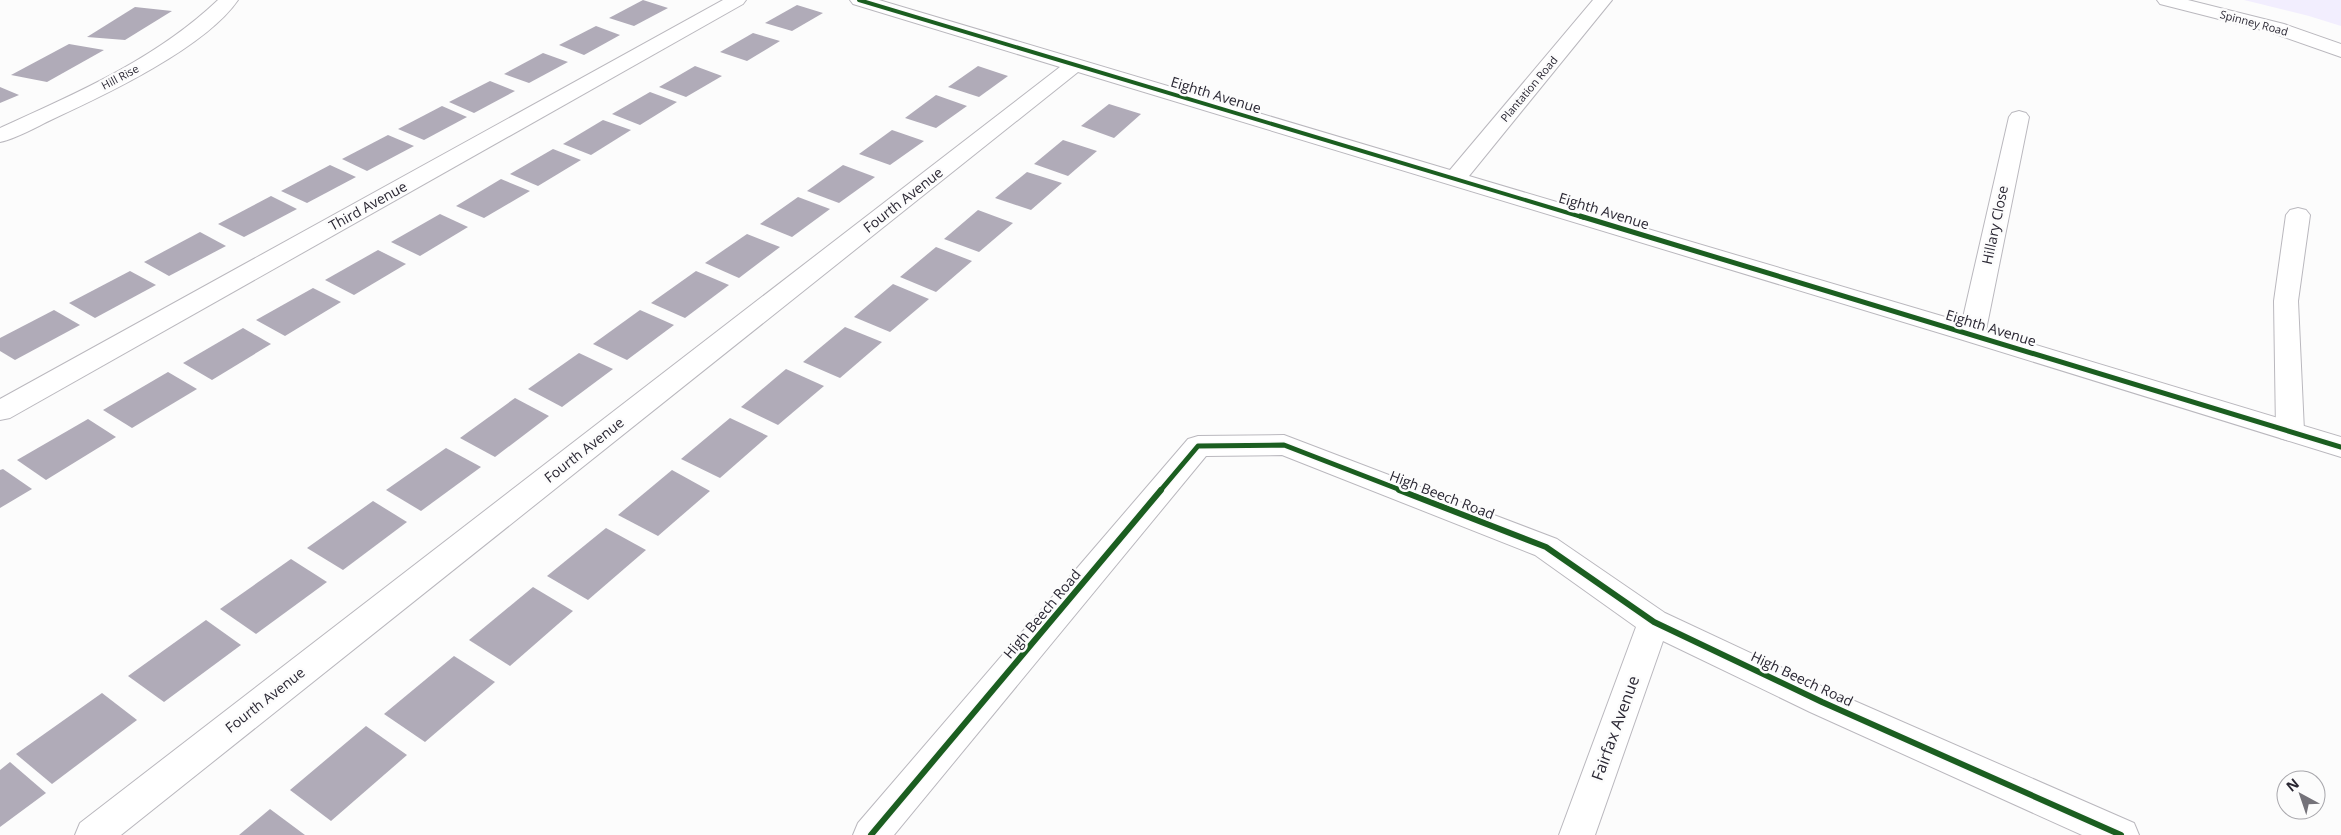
<svg xmlns="http://www.w3.org/2000/svg" width="2341" height="835" font-family="'Open Sans',sans-serif">
	<style>
		.green { fill: #f2eefe }
		.building { fill: #b0abb8 }
		.lines { fill: none; stroke-linecap: round; stroke-linejoin: round }
		.service-casing { stroke: #bab8be; stroke-width: 2 }
		.minor-casing { stroke: #bab8be; stroke-width: 2 }
		.service { fill: #fff; fill-rule: evenodd }
		.minor { fill: #fff; fill-rule: evenodd }
		.cycleway-far2-casing { stroke: #fcfcfc; stroke-width: 6 }
		.cycleway-far1-casing { stroke: #fcfcfc; stroke-width: 8 }
		.cycleway-casing { stroke: #fcfcfc; stroke-width: 9 }
		.cycleway-far2 { stroke: #1b5e20; stroke-width: 4 }
		.cycleway-far1 { stroke: #1b5e20; stroke-width: 5 }
		.cycleway { stroke: #1b5e20; stroke-width: 6 }
		.labels { text-anchor: middle; stroke-width: 5; stroke-linejoin: round; paint-order: stroke }
		.far-street-label { font-size: 11px; fill: #2a2733; stroke: #fcfcfc }
		.street-label { font-size: 14px; fill: #2a2733; stroke: #fcfcfc }
		.near-street-label { font-size: 16px; fill: #2a2733; stroke: #fcfcfc }
	</style>
	<rect width="100%" height="100%" fill="#fcfcfc"/>
	<!-- green -->
	<polygon class="green" points="2244,0 2341,0 2341,26 2309,16"/>
	<!-- building -->
	<g class="building">
		<polygon points="643,0 668,8 634,26 609,18"/>
		<polygon points="797,5 823,13 792,31 765,23"/>
		<polygon points="135,7 172,11 125,40 87,37"/>
		<polygon points="596,26 620,35 584,55 559,45"/>
		<polygon points="753,33 780,41 747,61 720,52"/>
		<polygon points="69,44 104,50 47,82 11,75"/>
		<polygon points="543,53 568,62 529,83 504,74"/>
		<polygon points="695,66 722,76 686,97 659,87"/>
		<polygon points="978,66 1008,76 979,97 948,87"/>
		<polygon points="490,81 515,91 474,113 449,102"/>
		<polygon points="0,87 19,95 0,103"/>
		<polygon points="650,92 677,102 640,125 612,114"/>
		<polygon points="936,95 967,106 936,128 905,118"/>
		<polygon points="1109,104 1141,114 1114,138 1081,126"/>
		<polygon points="442,106 467,117 424,140 398,129"/>
		<polygon points="603,120 631,130 591,155 563,144"/>
		<polygon points="892,130 924,141 890,165 859,154"/>
		<polygon points="388,135 414,146 367,171 342,159"/>
		<polygon points="1063,140 1097,151 1068,176 1034,164"/>
		<polygon points="553,149 581,160 538,186 510,174"/>
		<polygon points="330,165 356,177 307,203 281,191"/>
		<polygon points="843,165 875,177 839,203 807,191"/>
		<polygon points="1027,172 1062,183 1031,210 995,198"/>
		<polygon points="501,179 530,191 484,218 456,206"/>
		<polygon points="271,196 297,209 244,237 218,224"/>
		<polygon points="798,197 830,209 792,237 760,224"/>
		<polygon points="978,210 1013,223 979,252 944,239"/>
		<polygon points="440,214 468,227 420,256 391,242"/>
		<polygon points="200,232 226,246 169,276 144,262"/>
		<polygon points="747,234 780,247 739,278 705,263"/>
		<polygon points="936,247 972,261 936,292 900,277"/>
		<polygon points="378,250 406,264 354,295 325,280"/>
		<polygon points="130,271 156,285 95,318 69,303"/>
		<polygon points="696,271 729,285 685,318 651,303"/>
		<polygon points="893,284 929,299 890,332 854,317"/>
		<polygon points="313,288 341,302 285,336 256,320"/>
		<polygon points="54,310 80,325 15,360 0,351 0,338"/>
		<polygon points="640,310 674,325 627,360 593,344"/>
		<polygon points="845,327 882,342 840,378 803,362"/>
		<polygon points="243,328 271,344 212,380 183,363"/>
		<polygon points="579,353 613,369 562,407 528,389"/>
		<polygon points="786,369 824,386 778,425 741,407"/>
		<polygon points="168,372 197,389 132,428 103,410"/>
		<polygon points="515,398 549,416 495,457 460,438"/>
		<polygon points="730,418 768,436 720,478 681,459"/>
		<polygon points="88,419 116,437 46,480 17,460"/>
		<polygon points="446,448 481,467 421,511 386,490"/>
		<polygon points="3,469 32,489 0,508 0,470"/>
		<polygon points="672,470 710,491 658,536 618,515"/>
		<polygon points="373,501 407,522 343,570 307,548"/>
		<polygon points="606,528 646,550 588,600 547,576"/>
		<polygon points="291,559 327,582 256,634 220,609"/>
		<polygon points="533,587 573,611 510,666 469,640"/>
		<polygon points="206,620 241,645 164,702 128,676"/>
		<polygon points="454,656 495,682 425,742 384,714"/>
		<polygon points="102,693 137,720 52,784 16,754"/>
		<polygon points="366,726 407,755 331,821 290,790"/>
		<polygon points="10,762 46,793 0,827 0,770"/>
		<polygon points="270,809 305,835 239,835"/>
	</g>
	<g class="lines">
		<!-- service casing -->
		<g class="service-casing">
			<polygon id="service" points="2298,208 2306,210 2310,215 2298,301 2304,431 2300,438 2290,441 2280,438 2276,431 2274,301 2286,215 2290,210"/>
		</g>
		<!-- minor casing -->
		<g class="minor-casing">
			<g id="minor">
				<path d="M218,0H238C205,48 105,95 53,119C36,127 18,138 0,142V128C77,93 156,59 218,0Z"/>
				<polygon points="723,0 746,0 743,4 10,418 0,420 0,399"/>
				<polygon points="850,0 879,0 1450,170 1593,0 1612,0 1469,176 1962,322 2009,117 2012,113 2019,111 2026,113 2029,117 1986,330 2341,437 2341,457 1963,340 1078,72 121,835 75,835 80,823 1060,67 853,4"/>
				<polygon points="2157,0 2188,0 2284,24 2341,44 2341,57 2270,32 2160,4"/>
				<polygon points="1284,435 1557,539 1665,613 1834,692 2134,823 2139,835 2082,835 1810,712 1663,641 1595,835 1559,835 1636,627 1535,555 1282,455 1206,456 894,835 853,835 858,823 1188,439 1198,436"/>
			</g>
		</g>
		<!-- service -->
		<use href="#service" class="service"/>
		<!-- minor -->
		<use href="#minor" class="minor"/>
		<!-- cycleway-far2 casing -->
		<g class="cycleway-far2-casing">
			<polyline id="cycleway-far2" points="859,0 1585,218"/>
		</g>
		<!-- cycleway-far1 casing -->
		<g class="cycleway-far1-casing">
			<g id="cycleway-far1">
				<polyline points="1580,216 2341,447"/>
				<polyline points="1160,491 1198,446 1284,445 1403,491"/>
			</g>
		</g>
		<!-- cycleway casing -->
		<g class="cycleway-casing">
			<g id="cycleway">
				<polyline points="1399,490 1546,547 1654,622 1822,702 2121,835"/>
				<polyline points="871,835 1161,490"/>
			</g>
		</g>
		<!-- cycleway-far2 -->
		<use href="#cycleway-far2" class="cycleway-far2"/>
		<!-- cycleway-far1 -->
		<use href="#cycleway-far1" class="cycleway-far1"/>
		<!-- cycleway -->
		<use href="#cycleway" class="cycleway"/>
	</g>
	<g class="labels">
		<!-- far-street labels -->
		<g class="far-street-label">
			<text transform="translate(2254 23) rotate(15)" y="4">Spinney Road</text>
			<text transform="translate(120 77) rotate(-28)" y="4">Hill Rise</text>
			<text transform="translate(1529 89) rotate(-50)" y="4">Plantation Road</text>
		</g>
		<!-- street labels -->
		<g class="street-label">
			<text transform="translate(1216 95) rotate(17)" y="5">Eighth Avenue</text>
			<text transform="translate(903 200) rotate(-38)" y="5">Fourth Avenue</text>
			<text transform="translate(368 206) rotate(-29)" y="5">Third Avenue</text>
			<text transform="translate(1604 211) rotate(17)" y="5">Eighth Avenue</text>
			<text transform="translate(1995 225) rotate(-78)" y="5">Hillary Close</text>
			<text transform="translate(1991 328) rotate(17)" y="5">Eighth Avenue</text>
			<text transform="translate(584 450) rotate(-38)" y="5">Fourth Avenue</text>
			<text transform="translate(1442 495) rotate(21)" y="5">High Beech Road</text>
			<text transform="translate(1042 614) rotate(-50)" y="5">High Beech Road</text>
			<text transform="translate(1802 679) rotate(25)" y="5">High Beech Road</text>
			<text transform="translate(265 700) rotate(-38)" y="5">Fourth Avenue</text>
		</g>
		<!-- near-street labels -->
		<g class="near-street-label">
			<text transform="translate(1615 728) rotate(-70)" y="6">Fairfax Avenue</text>
		</g>
	</g>
	<!-- north arrow -->
	<g transform="translate(2301 795) rotate(320)"><circle r="24" fill="#fcfcfc" stroke="#a8a7ac"/>
	<path d="M0-4L9 19L0 12L-9 19Z" fill="#747279"/>
	<text y="-8" font-size="14" font-weight="bold" text-anchor="middle" fill="#2a2733">N</text>
	</g>
</svg>
